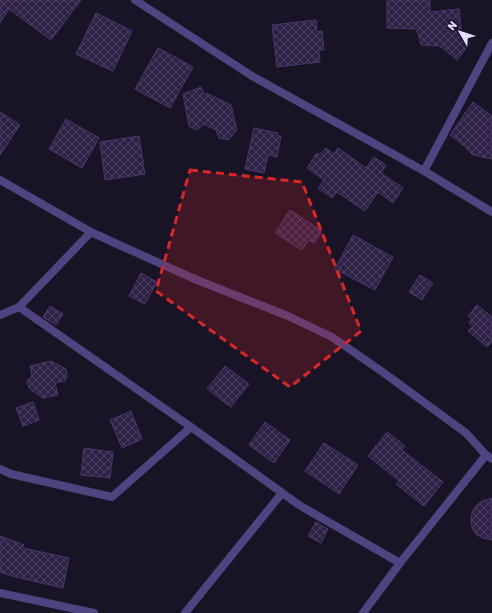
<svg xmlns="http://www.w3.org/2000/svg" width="492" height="613" font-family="Rubik,sans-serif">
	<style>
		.building { fill: url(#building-cross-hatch); stroke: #4a366e }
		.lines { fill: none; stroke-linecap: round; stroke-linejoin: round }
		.minor { stroke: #4f4380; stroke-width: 8 }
		.tertiary { stroke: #4f4380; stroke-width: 8 }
		.marked { fill: #d62828; fill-opacity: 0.2; stroke: #d62828; stroke-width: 3; stroke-dasharray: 8 5; stroke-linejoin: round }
	</style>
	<defs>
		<pattern id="building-cross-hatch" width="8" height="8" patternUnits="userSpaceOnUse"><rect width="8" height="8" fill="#2e2145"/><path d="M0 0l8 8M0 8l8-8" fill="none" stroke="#4c4161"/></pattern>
	</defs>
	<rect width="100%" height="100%" fill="#191326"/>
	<!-- building -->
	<g class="building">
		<polygon points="0,0 81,0 51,40 9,9 0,23"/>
		<polygon points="387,0 430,0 430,12 459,9 462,37 470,43 457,60 440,46 421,45 417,29 387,28"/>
		<polygon points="96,13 132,31 113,71 76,54"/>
		<polygon points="316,20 317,32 322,31 324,50 319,50 320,62 277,67 272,25"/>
		<polygon points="158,48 193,67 170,108 135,89"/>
		<polygon points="201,87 204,94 206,93 231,105 237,130 228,140 219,138 216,130 204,124 197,130 189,126 183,94"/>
		<polygon points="473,102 492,116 492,159 473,155 463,145 450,135"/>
		<polygon points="0,112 20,125 0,155"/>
		<polygon points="66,119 99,138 82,168 49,149"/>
		<polygon points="254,128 278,133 277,136 281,136 277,157 268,155 264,173 245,169"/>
		<polygon points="139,136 145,174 105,180 100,142"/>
		<polygon points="326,148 334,154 338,148 366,168 374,157 386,165 381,173 403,188 393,203 378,192 365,211 337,192 332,198 318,188 324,180 307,168 317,153 320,155"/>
		<polygon points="290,210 322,231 314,243 309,240 302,250 275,233"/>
		<polygon points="353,235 393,257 375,290 335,269"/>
		<polygon points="141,273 157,282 145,304 129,296"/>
		<polygon points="420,275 433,283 422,300 409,292"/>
		<polygon points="477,305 492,317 492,341 487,347 468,331 473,326 469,323 472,319 468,316"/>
		<polygon points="50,306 63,314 56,325 43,317"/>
		<polygon points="51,361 66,369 67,376 65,381 55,383 58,395 43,398 29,388 27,381 32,376 30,366"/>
		<polygon points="225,366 249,384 231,407 207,389"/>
		<polygon points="33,402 39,420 23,426 16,408"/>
		<polygon points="131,411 142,439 122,448 110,420"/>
		<polygon points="265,422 290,440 274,463 249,445"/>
		<polygon points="387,432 405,446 402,450 443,482 424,506 396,484 399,481 368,456"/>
		<polygon points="324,443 358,465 339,494 305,471"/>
		<polygon points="84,448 113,452 110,478 81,475"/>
		<polygon points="492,498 492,540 483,538 477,535 473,530 471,523 471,517 473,510 477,505 482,501"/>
		<polygon points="316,522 328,529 321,543 308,536"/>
		<polygon points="0,536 24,545 23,548 69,558 63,588 16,577 0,572"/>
	</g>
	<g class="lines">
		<!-- minor -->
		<g class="minor">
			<polyline points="135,0 252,76 424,171 492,43"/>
			<polyline points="424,171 492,212"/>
			<polyline points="19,307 191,427 299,505 400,563 486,455"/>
			<polyline points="0,315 19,307 91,232"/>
			<polyline points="0,469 11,474 112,497 191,427"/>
			<polyline points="0,593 94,613"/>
			<polyline points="185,613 282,493"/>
			<polyline points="363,613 400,563"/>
		</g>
		<!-- tertiary -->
		<polyline class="tertiary" points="0,180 91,232 117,244 197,280 288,316 332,337 384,373 466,433 486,455 492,459"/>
	</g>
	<!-- marked area -->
	<path class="marked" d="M190,170L302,182L361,331L290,387L156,291Z"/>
	<!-- north arrow -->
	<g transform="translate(460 32) rotate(309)" stroke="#191326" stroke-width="3" paint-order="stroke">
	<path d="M0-3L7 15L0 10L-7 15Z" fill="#e5dcfb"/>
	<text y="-6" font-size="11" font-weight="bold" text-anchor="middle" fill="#e5dcfb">N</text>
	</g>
</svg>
